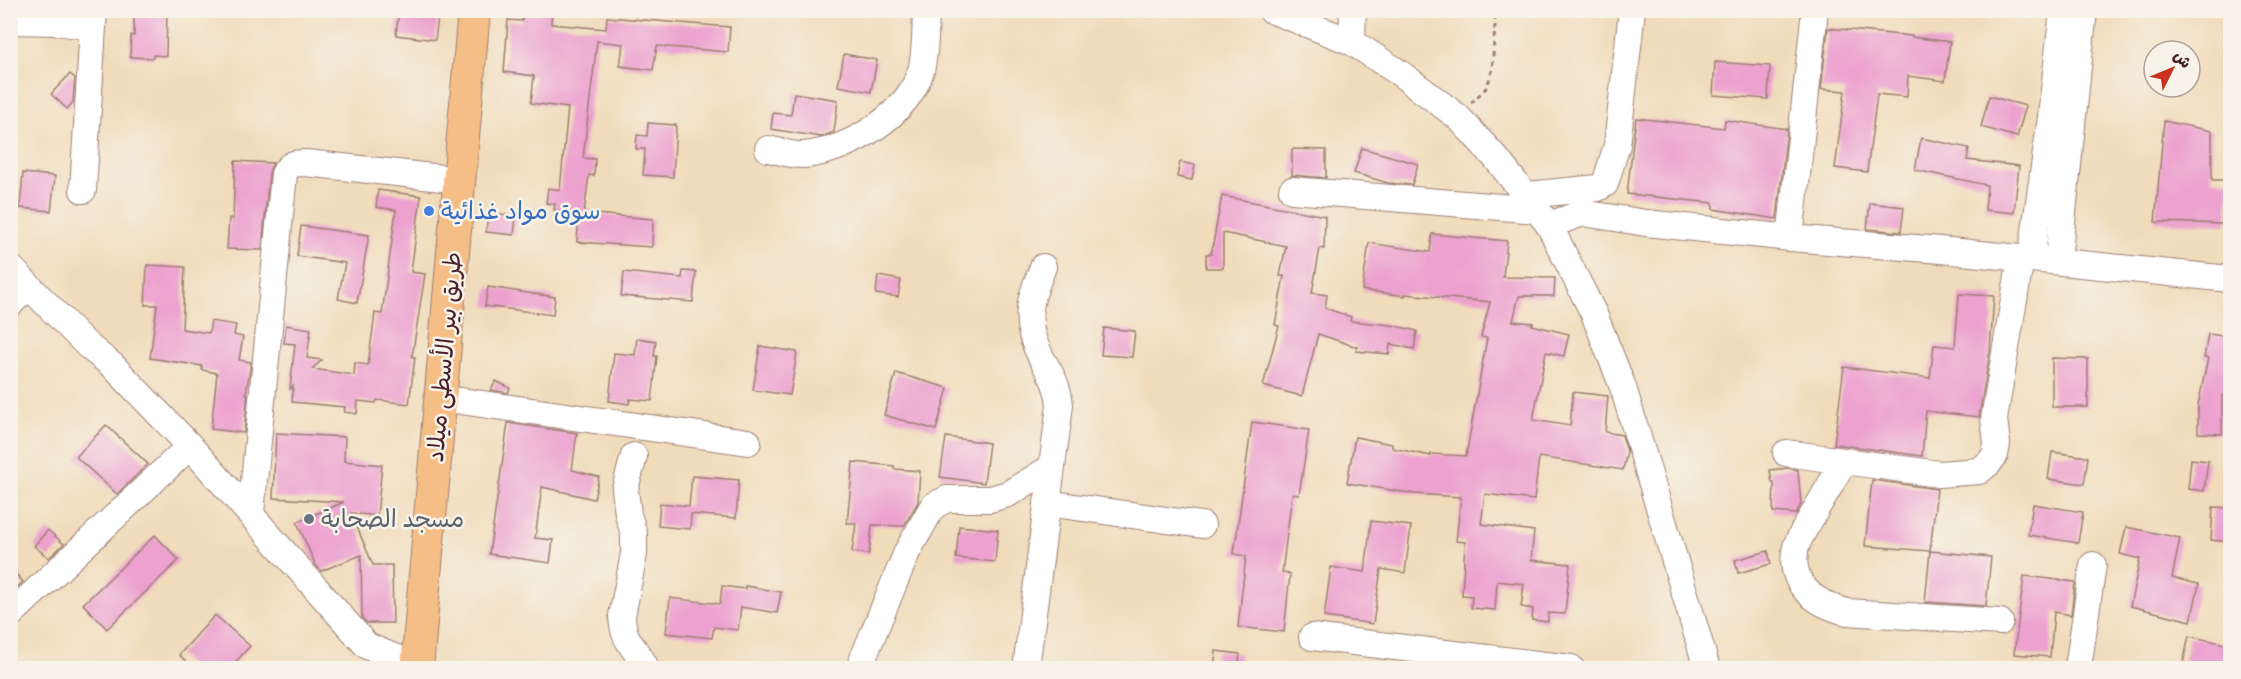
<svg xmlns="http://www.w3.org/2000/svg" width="2241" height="679" font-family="Caveat,'Playpen Sans Arabic',sans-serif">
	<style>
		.building { fill: #eca1cf }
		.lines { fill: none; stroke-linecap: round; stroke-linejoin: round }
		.minor-casing { stroke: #9d7e73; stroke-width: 28 }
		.major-casing { stroke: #9d7e73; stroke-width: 34 }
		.path { stroke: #9d7e73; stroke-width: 3; stroke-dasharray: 4.5 4.5; stroke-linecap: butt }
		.minor { stroke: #fff; stroke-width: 26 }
		.major { stroke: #f6be87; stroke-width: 32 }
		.shop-dot { fill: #3f7fe0; stroke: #f7f3e8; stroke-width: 2 }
		.worship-dot { fill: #6b7280; stroke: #f7f3e8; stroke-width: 2 }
		.labels { text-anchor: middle; stroke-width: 5; stroke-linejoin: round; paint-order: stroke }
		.shop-label { font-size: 24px; fill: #366cbe; stroke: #f7f3e8; text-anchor: start }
		.street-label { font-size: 24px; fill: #4a1f2b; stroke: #f7f3e8 }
		.worship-label { font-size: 24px; fill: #5b616d; stroke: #f7f3e8; text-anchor: start }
	</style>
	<rect width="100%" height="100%" fill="#f7f3e8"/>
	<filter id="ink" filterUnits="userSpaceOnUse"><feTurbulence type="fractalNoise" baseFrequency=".0167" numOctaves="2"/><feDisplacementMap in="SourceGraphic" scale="12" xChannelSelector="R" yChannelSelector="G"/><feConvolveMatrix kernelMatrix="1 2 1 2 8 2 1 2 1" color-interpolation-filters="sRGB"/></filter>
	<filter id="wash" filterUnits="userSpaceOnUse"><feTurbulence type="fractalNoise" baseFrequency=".008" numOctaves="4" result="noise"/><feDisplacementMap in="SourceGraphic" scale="24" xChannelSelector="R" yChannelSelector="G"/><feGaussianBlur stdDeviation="1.35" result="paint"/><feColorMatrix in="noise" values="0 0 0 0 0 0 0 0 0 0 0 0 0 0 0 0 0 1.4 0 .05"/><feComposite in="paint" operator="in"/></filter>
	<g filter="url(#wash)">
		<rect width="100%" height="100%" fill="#f0dcbb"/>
		<g id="blocks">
			<!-- building -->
			<g class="building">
				<polygon points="134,10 167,10 166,56 153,55 153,58 130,57 131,35 134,36"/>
				<polygon points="399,10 439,10 435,40 396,35"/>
				<polygon points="523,10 552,10 551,24 606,29 607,17 730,27 728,52 657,46 653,70 620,66 623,44 597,41 583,158 595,159 594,176 589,175 584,213 653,219 652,247 577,242 579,214 554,210 555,204 546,203 548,188 560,190 568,108 531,103 534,76 504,72 508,20 522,21"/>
				<polygon points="1828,28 1912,36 1912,37 1950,42 1945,81 1908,76 1907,97 1877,94 1867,172 1835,168 1845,91 1821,89"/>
				<polygon points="844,54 877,60 871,92 838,86"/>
				<polygon points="1715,62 1770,66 1768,99 1713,95"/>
				<polygon points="70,74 75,78 73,102 67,109 51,94"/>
				<polygon points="794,93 838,100 834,132 821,137 771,129 773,113 791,115"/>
				<polygon points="1989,96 2026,106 2017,137 1981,127"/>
				<polygon points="1636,118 1724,128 1725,120 1787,129 1777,219 1713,209 1713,203 1627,194"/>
				<polygon points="2164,121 2212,131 2212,180 2230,180 2227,224 2155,222"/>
				<polygon points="648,123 676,125 673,177 643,175 645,149 636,149 637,135 647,136"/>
				<polygon points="1921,138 1969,148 1967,160 2019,166 2014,213 1985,210 1987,185 1915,170"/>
				<polygon points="1362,148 1418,164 1412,185 1388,183 1354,173"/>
				<polygon points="1292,149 1326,150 1326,178 1292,175"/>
				<polygon points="235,161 273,163 269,173 262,250 227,249 229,218 233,219"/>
				<polygon points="1180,162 1195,165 1192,180 1177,177"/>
				<polygon points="23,173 55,176 51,211 20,208"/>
				<polygon points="378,190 421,196 411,272 425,274 412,357 415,357 409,404 377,400 376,403 358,401 357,414 344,412 345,407 292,402 293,386 290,389 295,344 284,343 286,325 311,329 307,358 322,360 312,369 354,375 355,363 368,365 375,313 382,314 396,210 376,207"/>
				<polygon points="1222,196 1325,216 1324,249 1320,248 1312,293 1327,295 1325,308 1351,317 1350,321 1392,325 1417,331 1414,349 1390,344 1389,354 1356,351 1357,347 1318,334 1302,396 1263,386 1279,326 1275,325 1284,276 1280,276 1286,246 1223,233 1223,268 1206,268 1206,254 1211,254"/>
				<polygon points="1870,203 1904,207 1901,232 1867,229"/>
				<polygon points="488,213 516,216 514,235 486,232"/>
				<polygon points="301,226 369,235 357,303 338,299 345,263 297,256"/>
				<polygon points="1432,234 1507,241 1503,277 1555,278 1554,296 1519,296 1513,321 1533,323 1532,325 1569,334 1564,356 1546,352 1533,420 1570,426 1573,392 1608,396 1605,432 1622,435 1627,451 1623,470 1539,457 1534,500 1485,494 1481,524 1534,531 1531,560 1570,564 1565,614 1548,613 1548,622 1532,620 1533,609 1521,607 1524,584 1497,581 1495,610 1471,608 1472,596 1462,595 1465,542 1456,541 1461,497 1415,494 1347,483 1355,437 1392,444 1392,448 1431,456 1431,454 1466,456 1487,338 1481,337 1490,302 1405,294 1405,296 1362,290 1369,243 1430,252"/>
				<polygon points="147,265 185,267 182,329 209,333 211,321 236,325 234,335 243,337 239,360 251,362 246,394 248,394 244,433 211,429 217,373 202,370 202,366 150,358 157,305 145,305"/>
				<polygon points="683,271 696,272 693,302 621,296 624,272 682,278"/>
				<polygon points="878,276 901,280 898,297 876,294"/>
				<polygon points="488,287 555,297 553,315 485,306"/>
				<polygon points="1959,294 1994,296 1990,351 1979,417 1926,411 1922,456 1834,444 1844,367 1930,378 1934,345 1955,347"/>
				<polygon points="1104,328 1135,331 1132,357 1101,355"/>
				<polygon points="2208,334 2230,337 2230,397 2222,395 2222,434 2198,433 2198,405 2208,358 2204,358"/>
				<polygon points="637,338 656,341 654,356 657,356 652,401 630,399 629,404 609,401 614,353 635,355"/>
				<polygon points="760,346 797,352 790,395 753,390"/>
				<polygon points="2052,358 2088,359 2088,407 2052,407"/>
				<polygon points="896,373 948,388 936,430 884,415"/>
				<polygon points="496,381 510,388 508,393 491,390"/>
				<polygon points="1252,422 1309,430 1299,495 1292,494 1282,573 1290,574 1284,632 1238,627 1246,556 1234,554"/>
				<polygon points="508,423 577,433 572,470 599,477 594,499 542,487 535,538 553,540 550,563 489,554"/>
				<polygon points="106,425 148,464 117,494 76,457"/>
				<polygon points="276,433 345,437 344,461 382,465 377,516 351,513 373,565 392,565 393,623 367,623 362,618 361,555 321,571 315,564 297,522 344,502 273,498"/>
				<polygon points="946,437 989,443 984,483 940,477"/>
				<polygon points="2052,452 2088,457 2084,484 2048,479"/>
				<polygon points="2191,459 2208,461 2204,491 2188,489"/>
				<polygon points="853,462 894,466 894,469 920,471 918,502 904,526 872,525 869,554 852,552 856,523 847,523"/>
				<polygon points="1788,468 1798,470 1801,504 1796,514 1773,512 1774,483 1772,483 1770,470"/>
				<polygon points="692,476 739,480 736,518 691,514 690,529 658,526 660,503 689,506"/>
				<polygon points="1872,480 1937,489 1930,551 1865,546"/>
				<polygon points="2033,504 2083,512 2078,543 2028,535"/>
				<polygon points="2213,507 2230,508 2230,542 2211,540"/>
				<polygon points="1371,521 1411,526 1405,573 1381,569 1373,624 1324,617 1331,567 1365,572"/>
				<polygon points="959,526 998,530 995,562 956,558"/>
				<polygon points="2126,527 2180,538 2172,578 2199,584 2191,621 2130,606 2140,559 2120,554"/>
				<polygon points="48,530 64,544 49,558 34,546"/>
				<polygon points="155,535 179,560 107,629 83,604"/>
				<polygon points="1768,551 1771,564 1738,573 1735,560"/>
				<polygon points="1930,551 1991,557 1986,606 1925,602"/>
				<polygon points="10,567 23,582 10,594"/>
				<polygon points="2024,576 2075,582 2071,615 2054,612 2050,657 2014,654"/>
				<polygon points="722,586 745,589 745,586 781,592 777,613 741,607 738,630 714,627 712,638 666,633 670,598 720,604"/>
				<polygon points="215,615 250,646 229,669 195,669 179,655"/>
				<polygon points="2189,636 2230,645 2230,669 2202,669 2183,664"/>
				<polygon points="1216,651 1240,654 1238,669 1214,669"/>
			</g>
		</g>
	</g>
	<g filter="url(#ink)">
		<use href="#blocks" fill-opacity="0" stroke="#9d7e73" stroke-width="1.5"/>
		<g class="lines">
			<!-- minor casing -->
			<g class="minor-casing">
				<g id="minor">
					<polyline points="1271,10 1352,42 1401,74 1458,117 1495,157 1549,225 1594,314 1623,387 1707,668"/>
					<polyline points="10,21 57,22 93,27"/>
					<polyline points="1352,42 1353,10"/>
					<path d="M768,149C779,151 793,156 804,155C849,151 908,115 921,70C926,52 925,30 926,10"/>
					<polyline points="83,190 94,10"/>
					<polyline points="1292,190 1538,210"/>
					<polyline points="1527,195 1598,188 1605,184 1617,145 1632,10"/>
					<polyline points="1549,225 1583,213 1646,223 1790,238 1941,250 2230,279"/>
					<polyline points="1790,238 1815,10"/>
					<polyline points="2031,259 2051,117 2063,10"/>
					<polyline points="2058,261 2084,10"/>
					<polyline points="10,267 88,346 113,366 190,446 367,646 399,659 417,662"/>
					<polyline points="10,304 28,286"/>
					<polyline points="440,398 748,442"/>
					<polyline points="1786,453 1939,474 1979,471 1989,463 1995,455 1997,444 1994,419 2021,258"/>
					<path d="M634,456L625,489L628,514L634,534V554L622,616C623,643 636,647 646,668"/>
					<path d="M1844,461C1833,480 1822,499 1811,518C1806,527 1799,537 1796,547C1787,584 1815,604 1847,612L2000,622"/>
					<polyline points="1047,503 1202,525"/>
					<path d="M251,513L284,174C289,163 295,163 306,163L460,180"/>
					<polyline points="10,615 190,446"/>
					<polyline points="1312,637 1571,668"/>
					<polyline points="859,668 907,552 933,506 947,499 990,499 1008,494 1052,467"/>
					<path d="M1026,668L1060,405C1058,384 1051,375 1041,357C1022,322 1029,301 1043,267"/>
					<polyline points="2078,668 2093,565"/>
				</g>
			</g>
			<!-- major casing -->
			<g class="major-casing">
				<polyline id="major" points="417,668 474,10"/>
			</g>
			<!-- path -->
			<polyline class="path" points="1471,103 1487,87 1492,71 1496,10"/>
			<!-- minor -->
			<use href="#minor" class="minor"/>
			<!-- major -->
			<use href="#major" class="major"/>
		</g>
	</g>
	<!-- markers -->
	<circle class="shop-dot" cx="429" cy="211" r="6"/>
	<circle class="worship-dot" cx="309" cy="519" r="6"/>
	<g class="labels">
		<!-- shop labels -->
		<g class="shop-label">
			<text x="441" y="219">سوق مواد غذائية</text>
		</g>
		<!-- street labels -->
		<g class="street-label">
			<text transform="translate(444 357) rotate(-85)" y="8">طريق بير الأسطى ميلاد</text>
		</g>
		<!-- worship labels -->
		<g class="worship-label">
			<text x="321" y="527">مسجد الصحابة</text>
		</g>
	</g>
	<!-- margin -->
	<rect width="2241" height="679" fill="none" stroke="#f7f3e8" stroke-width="36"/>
	<!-- north arrow -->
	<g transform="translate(2172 69) rotate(47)"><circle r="28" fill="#f7f3e8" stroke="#b29e9c" stroke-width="1.5"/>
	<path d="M0-4.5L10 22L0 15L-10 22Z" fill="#c8321e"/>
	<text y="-9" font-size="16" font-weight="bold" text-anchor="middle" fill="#4a1f2b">ش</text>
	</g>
</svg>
